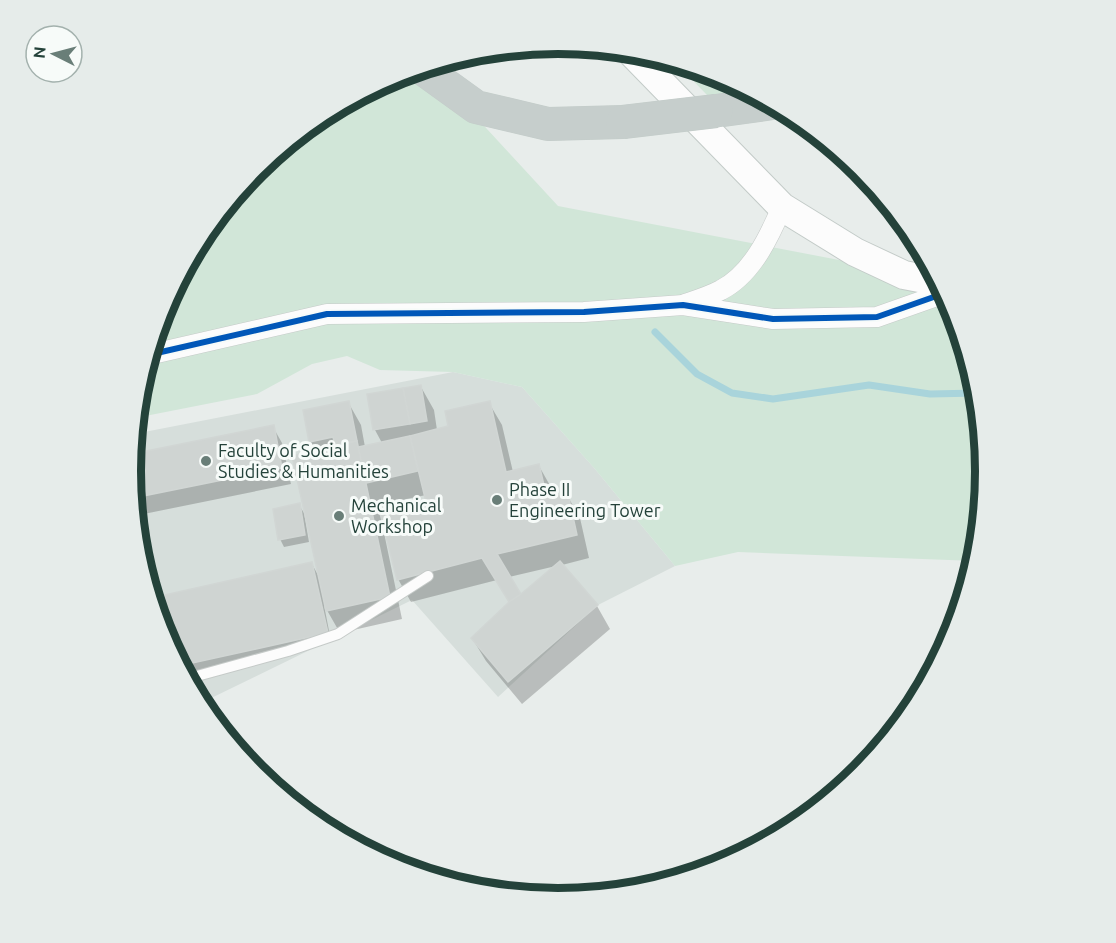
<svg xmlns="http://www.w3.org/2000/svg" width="1116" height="943" font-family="Ubuntu,sans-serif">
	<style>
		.built { fill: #d6dedb }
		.green { fill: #d1e6d8 }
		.shadow { fill: #0003; fill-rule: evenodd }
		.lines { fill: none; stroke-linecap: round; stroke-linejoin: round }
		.stream { stroke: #a9d4db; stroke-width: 7 }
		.building { fill: #cfd4d2; stroke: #d1d6d4; stroke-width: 1.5 }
		.service-casing { stroke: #c5cac8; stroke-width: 12 }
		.minor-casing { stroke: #c5cac8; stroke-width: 21 }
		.secondary-casing { stroke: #c3cbc8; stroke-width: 30 }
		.trunk-casing { stroke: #c3ccc9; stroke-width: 34 }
		.service { stroke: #fcfcfc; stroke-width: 10 }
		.minor { stroke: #fcfcfc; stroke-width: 20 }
		.secondary { stroke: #fcfcfc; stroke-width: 28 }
		.trunk { stroke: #c6cecc; stroke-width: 33 }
		.trunk-bridge-casing { stroke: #c3ccc9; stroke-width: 34; stroke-linecap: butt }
		.trunk-bridge { stroke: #c6cecc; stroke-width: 33 }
		.cycleway-casing { stroke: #f7fbf9; stroke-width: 10 }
		.cycleway { stroke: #0057b8; stroke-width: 6 }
		.poi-dot { fill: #697e78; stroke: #f7fbf9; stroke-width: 2 }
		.labels { text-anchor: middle; stroke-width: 6; stroke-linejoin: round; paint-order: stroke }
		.poi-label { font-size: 18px; fill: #24423a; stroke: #f7fbf9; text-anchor: start }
		.rim { fill: none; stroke: #24423a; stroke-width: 8 }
	</style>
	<rect width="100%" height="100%" fill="#e8edeb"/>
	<!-- built -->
	<polygon class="built" points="453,372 522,387 595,469 675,566 598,605 498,697 412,600 199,704 162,635 138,555 130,471 134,434"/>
	<!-- green -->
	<g class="green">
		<polygon points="675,62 722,76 748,90 708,96"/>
		<polygon points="416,69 464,104 558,206 938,279 954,308 978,388 986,472 976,561 738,552 675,566 595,469 522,387 453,372 380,370 347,356 312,364 257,394 135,418 138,388 148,355 157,352 154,335 163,307 202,233 256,169 320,115 395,76"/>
	</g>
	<!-- shadow -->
	<g class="shadow">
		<path d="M421,387L434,410L437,430L450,427L489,403L502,425L513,472L539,466L552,489L554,498L567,495L580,518L589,558L562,565L597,606L610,629L522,704L486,661L472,638L511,602L497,580L411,602L398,579L385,527L383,528L402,619L340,633L324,605L331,641L183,674L162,635L312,564L319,577L316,451L311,442L305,411L348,402L361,425L365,447L382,443L375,430L369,395ZM426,495L428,503L380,515L378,505ZM556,566L521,596L509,577Z"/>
		<polygon points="273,427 282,443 291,484 134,516 130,471 132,456"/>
		<polygon points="299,505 304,513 309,542 284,547 280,539"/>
	</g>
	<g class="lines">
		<!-- stream -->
		<polyline class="stream" points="655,332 697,374 732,393 773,399 869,385 930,394 978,393"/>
	</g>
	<!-- building -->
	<g class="building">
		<polygon points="421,385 427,421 410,424 403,388"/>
		<polygon points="403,388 410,424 373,430 367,394"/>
		<polygon points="349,401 357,441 335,445 333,437 309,442 303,410"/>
		<polygon points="490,401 506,472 539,464 547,498 568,494 577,535 497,554 521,594 509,602 482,558 397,580 380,513 426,502 410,436 448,426 445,411"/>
		<polygon points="274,425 282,468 133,498 130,471 132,454"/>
		<polygon points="410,436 418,471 366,483 358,447"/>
		<polygon points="357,441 390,597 326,611 292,456"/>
		<polygon points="300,503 305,535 278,540 273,509"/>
		<polygon points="560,561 598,605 508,682 471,638 509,602 521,594"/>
		<polygon points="312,562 328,633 179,666 162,635 151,598"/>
	</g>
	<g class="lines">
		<!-- service casing -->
		<g class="service-casing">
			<polyline id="service" points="186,679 288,651 338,634 428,576"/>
		</g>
		<!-- minor casing -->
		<g class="minor-casing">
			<g id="minor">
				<path d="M685,304C697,300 710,296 721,290C752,274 769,237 782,207"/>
				<polyline points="148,355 327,314 584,312 683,305 773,319 877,317 945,293"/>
			</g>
		</g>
		<!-- secondary casing -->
		<g class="secondary-casing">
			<polyline id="secondary" points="630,51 782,207 855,252 904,275 940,282"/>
		</g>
		<!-- trunk casing -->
		<g class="trunk-casing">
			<g id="trunk">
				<polyline points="422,68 476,107 548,124 623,122"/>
				<polyline points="716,111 773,103"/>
			</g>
		</g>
		<!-- service -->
		<use href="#service" class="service"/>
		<!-- minor -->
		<use href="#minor" class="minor"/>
		<!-- secondary -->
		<use href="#secondary" class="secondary"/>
		<!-- trunk -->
		<use href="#trunk" class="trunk"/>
		<!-- trunk-bridge casing -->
		<g class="trunk-bridge-casing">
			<polyline id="trunk-bridge" points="623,122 716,111"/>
		</g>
		<!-- trunk-bridge -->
		<use href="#trunk-bridge" class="trunk-bridge"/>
		<!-- cycleway casing -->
		<g class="cycleway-casing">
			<polyline id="cycleway" points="148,355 327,314 584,312 683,305 773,319 877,317 945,293"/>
		</g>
		<!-- cycleway -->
		<use href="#cycleway" class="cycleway"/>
	</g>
	<!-- markers -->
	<g class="poi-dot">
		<circle cx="206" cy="461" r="6"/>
		<circle cx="497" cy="500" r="6"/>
		<circle cx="339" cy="516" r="6"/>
	</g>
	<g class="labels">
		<!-- poi labels -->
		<g class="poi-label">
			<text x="218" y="457">Faculty of Social<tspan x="218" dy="21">Studies &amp; Humanities</tspan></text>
			<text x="509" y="496">Phase II<tspan x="509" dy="21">Engineering Tower</tspan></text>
			<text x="351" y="512">Mechanical<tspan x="351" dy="21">Workshop</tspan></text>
		</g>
	</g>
	<!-- crop -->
	<path d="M0 0H1116V943H0ZM141 471a417 417 0 1 1 834 0a417 417 0 1 1-834 0Z" fill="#e6ecea" fill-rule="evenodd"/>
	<path class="rim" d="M141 471a417 417 0 1 1 834 0a417 417 0 1 1-834 0Z"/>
	<!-- north arrow -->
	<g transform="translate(54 54) rotate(276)"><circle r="28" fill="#f7fbf9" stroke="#a3b1ad" stroke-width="1.5"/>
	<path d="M0-4.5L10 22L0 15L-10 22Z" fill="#697e78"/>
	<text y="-9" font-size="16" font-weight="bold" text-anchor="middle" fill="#24423a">N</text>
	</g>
</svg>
